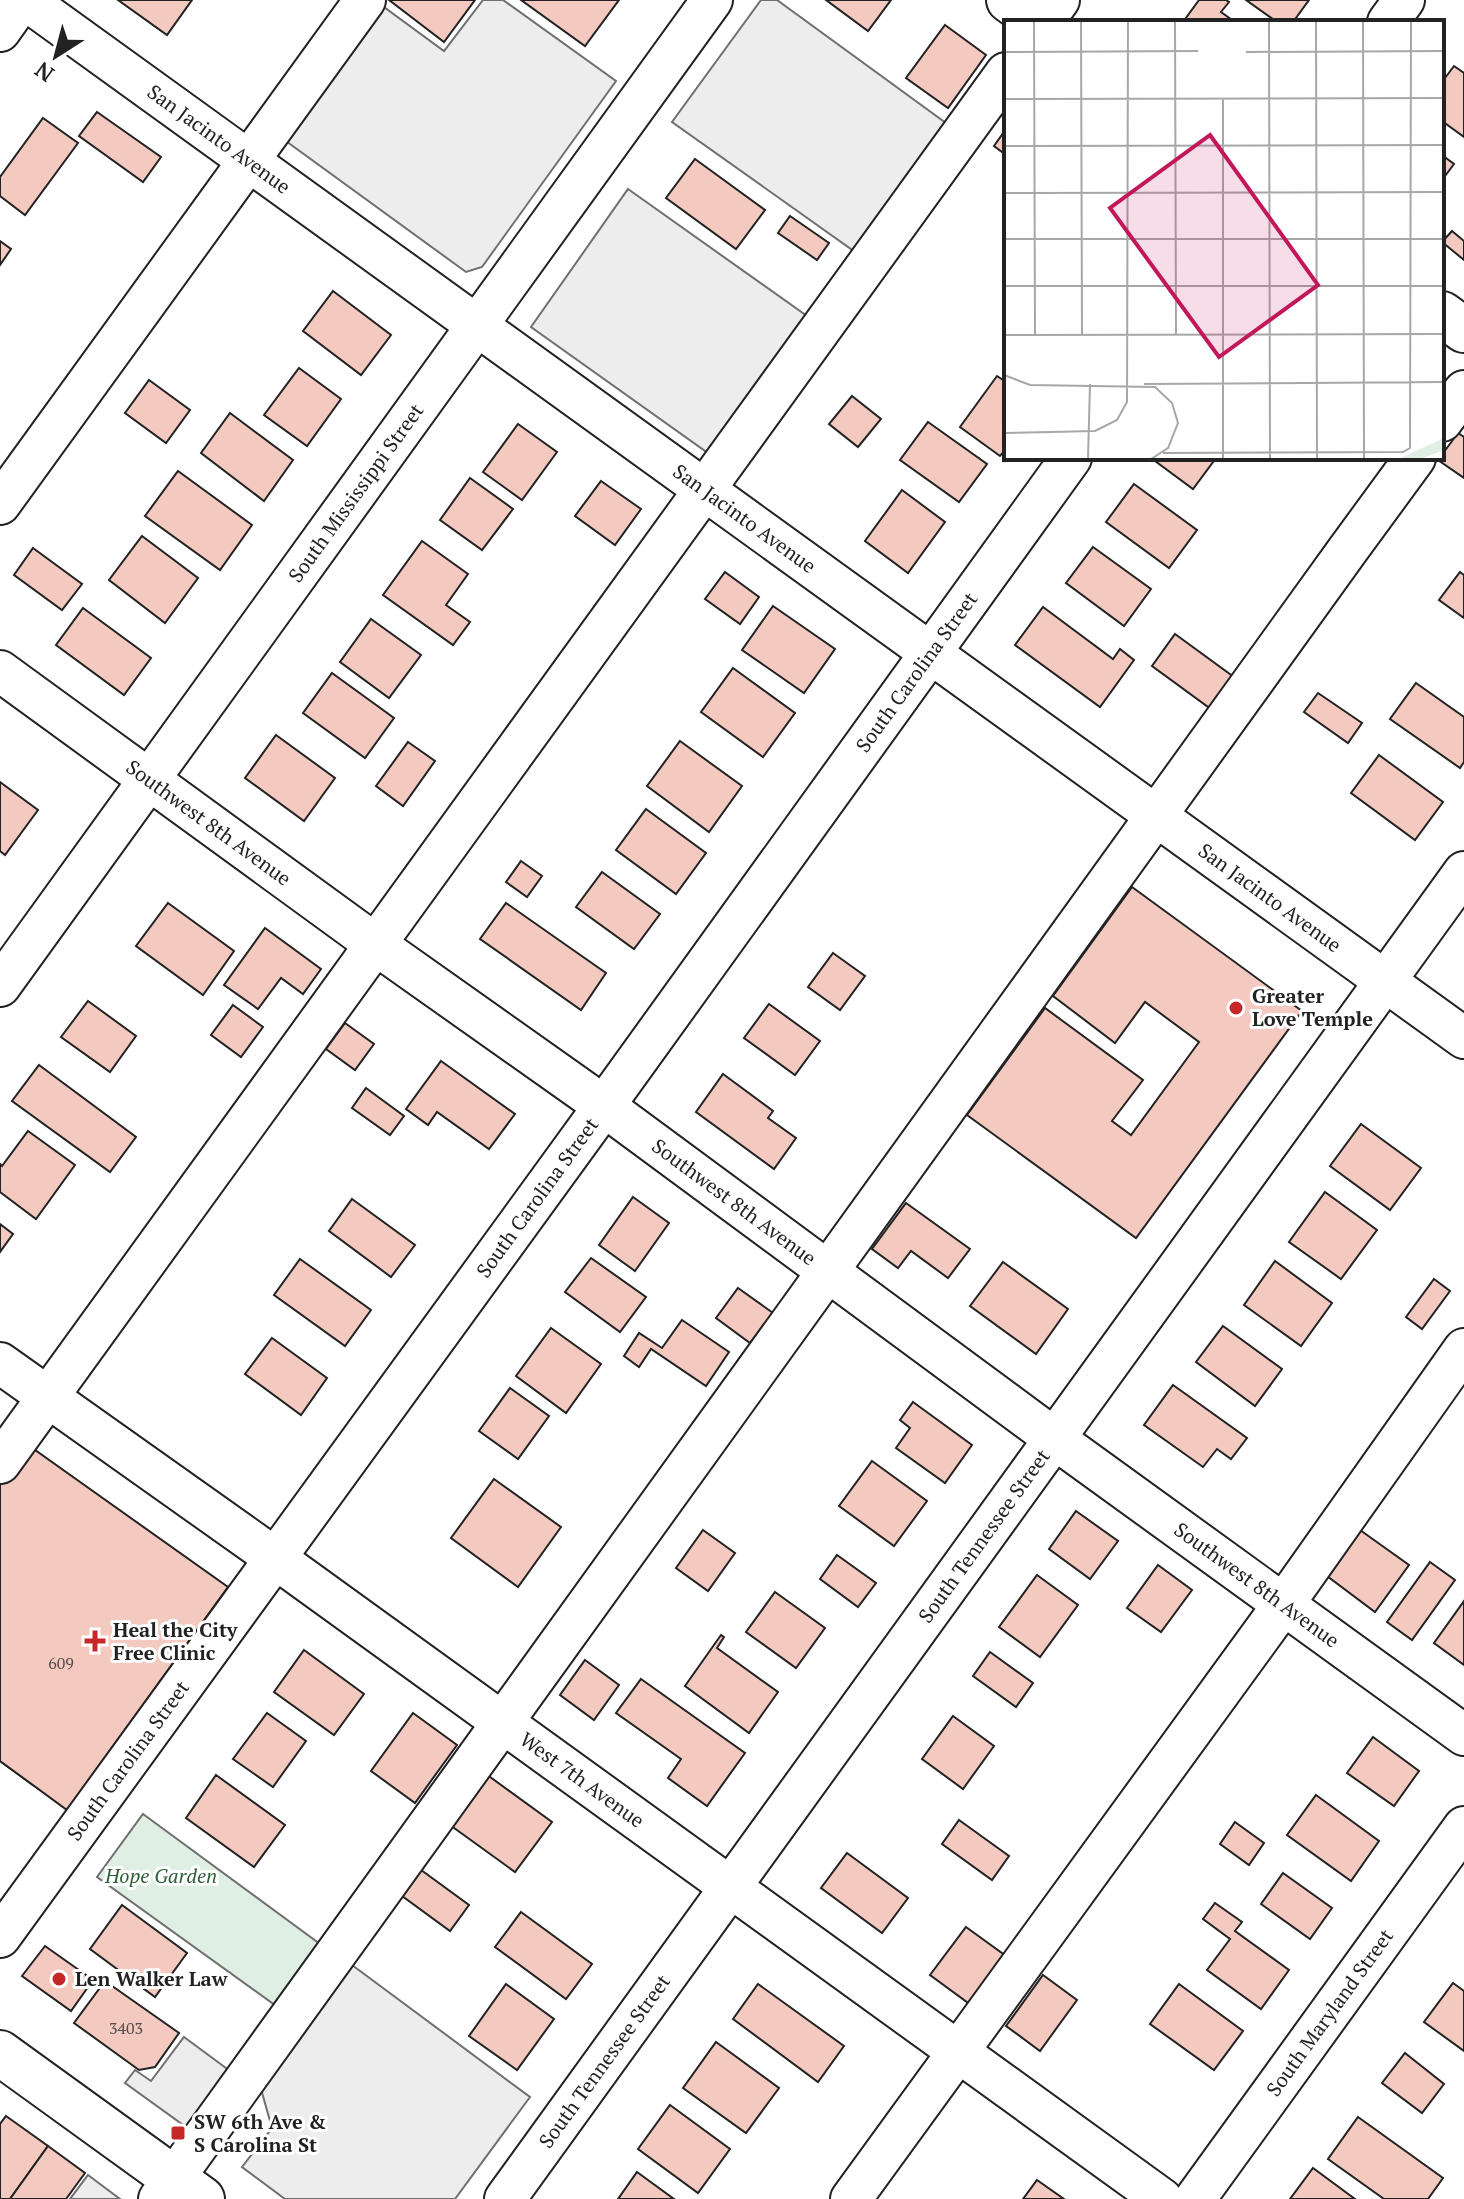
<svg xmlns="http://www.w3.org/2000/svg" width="1464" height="2199" font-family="'PT Serif',serif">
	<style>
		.green { fill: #e0efe3; stroke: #6f6f6f; stroke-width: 2 }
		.parking { fill: #ededed; stroke: #6f6f6f; stroke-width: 2 }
		.building { fill: #f3c9c0; stroke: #222; stroke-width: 2 }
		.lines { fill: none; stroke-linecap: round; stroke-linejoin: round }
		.minor-casing { stroke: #222; stroke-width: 44 }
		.major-casing { stroke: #222; stroke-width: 48 }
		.minor { stroke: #fff; stroke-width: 40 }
		.major { stroke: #fff; stroke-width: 44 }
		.poi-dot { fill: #c62828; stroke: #fff; stroke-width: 3 }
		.labels { text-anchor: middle; stroke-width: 6; stroke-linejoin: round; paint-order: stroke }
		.number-label { font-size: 16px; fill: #564c4a }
		.street-label { font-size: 20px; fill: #222; stroke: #fff }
		.poi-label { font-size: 20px; font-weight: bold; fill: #222; stroke: #fff; text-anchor: start }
		.park-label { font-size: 20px; font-style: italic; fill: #2f5e38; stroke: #fff }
		.inset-road { fill: none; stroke: #a7a7a7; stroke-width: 2 }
		.view { fill: #c2185b; fill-opacity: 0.15; stroke: #c2185b; stroke-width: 4 }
		.inset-edge { fill: none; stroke: #222; stroke-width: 4 }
	</style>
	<rect width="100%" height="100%" fill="#fff"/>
	<!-- green -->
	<polygon class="green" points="143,1814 324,1947 279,2008 97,1877"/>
	<!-- parking -->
	<g class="parking">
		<polygon points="483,0 503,0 616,81 482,267 466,272 279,136 377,2 444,51"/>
		<polygon points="761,0 777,0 950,126 858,254 672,122"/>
		<polygon points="628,189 814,321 715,458 531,327"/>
		<polygon points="352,1965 530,2097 455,2199 285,2199 242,2167 272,2128 261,2089"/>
		<polygon points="184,2037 234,2074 193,2132 125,2083 135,2070 151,2081"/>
		<polygon points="88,2175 120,2199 70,2199"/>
	</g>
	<!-- building -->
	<g class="building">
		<polygon points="118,0 192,0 167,35"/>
		<polygon points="389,0 475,0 444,42"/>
		<polygon points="521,0 619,0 585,46"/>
		<polygon points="826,0 891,0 868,31"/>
		<polygon points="1199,0 1226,0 1229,2 1221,12 1235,22 1183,22"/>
		<polygon points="1246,0 1309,0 1293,22 1277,22"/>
		<polygon points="945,25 986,55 948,108 906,78"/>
		<polygon points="1454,66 1464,73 1464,137 1442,121 1442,82"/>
		<polygon points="97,112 161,157 143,182 79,136"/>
		<polygon points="43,118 78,143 25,215 0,196 0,177"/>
		<polygon points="1006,129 1006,155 994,146"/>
		<polygon points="1442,155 1454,164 1442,180"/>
		<polygon points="695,159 765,210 736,249 666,198"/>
		<polygon points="790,216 829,243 817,260 778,233"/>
		<polygon points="1452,231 1464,241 1464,260 1442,242"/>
		<polygon points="0,241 11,249 0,265"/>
		<polygon points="333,291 391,335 361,375 303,331"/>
		<polygon points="299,368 341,399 307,446 264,415"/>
		<polygon points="997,376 1006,382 1006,449 1000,456 960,427"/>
		<polygon points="149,380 190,410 166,443 125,413"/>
		<polygon points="852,396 881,419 858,447 829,424"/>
		<polygon points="230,413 293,460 264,501 201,453"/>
		<polygon points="928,422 987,464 959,502 900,460"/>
		<polygon points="518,424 557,452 522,500 483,472"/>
		<polygon points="1458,433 1464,437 1464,478 1438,460"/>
		<polygon points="1151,458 1216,458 1193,489"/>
		<polygon points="178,471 252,525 220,570 145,516"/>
		<polygon points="470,478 513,509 482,550 440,520"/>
		<polygon points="601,481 641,509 615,545 575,516"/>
		<polygon points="1134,484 1197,530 1169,568 1106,522"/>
		<polygon points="902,490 945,522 908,573 865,541"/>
		<polygon points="142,536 198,578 165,623 109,580"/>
		<polygon points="422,541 468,574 446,605 470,622 453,645 383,595"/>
		<polygon points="1093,547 1151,589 1124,626 1066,583"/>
		<polygon points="33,548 82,584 62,610 14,575"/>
		<polygon points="725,572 759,597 740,624 705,599"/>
		<polygon points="1460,572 1464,575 1464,618 1439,600"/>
		<polygon points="773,606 835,649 804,693 742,650"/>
		<polygon points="1043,607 1113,659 1120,649 1134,660 1100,707 1015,645"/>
		<polygon points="83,608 151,658 124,695 56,645"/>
		<polygon points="371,619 421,655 389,698 340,662"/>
		<polygon points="1175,634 1238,680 1215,712 1152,666"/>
		<polygon points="733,668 795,713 763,757 701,712"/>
		<polygon points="332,673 394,718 365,758 303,713"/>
		<polygon points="1416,683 1464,717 1464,762 1460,768 1390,719"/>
		<polygon points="1318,693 1362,723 1348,743 1304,712"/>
		<polygon points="276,735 335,778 304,821 245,778"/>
		<polygon points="680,741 742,786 709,832 647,786"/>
		<polygon points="408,742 435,761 403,806 376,786"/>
		<polygon points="1379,755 1443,802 1415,840 1351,793"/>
		<polygon points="0,782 38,810 5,855 0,851"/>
		<polygon points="646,809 706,853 676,894 616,850"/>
		<polygon points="521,861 542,876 527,897 506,882"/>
		<polygon points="602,872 660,914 634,949 576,907"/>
		<polygon points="1132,887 1302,1011 1136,1238 967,1115 1045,1008 1143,1080 1112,1121 1131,1135 1199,1042 1145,1002 1115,1043 1053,996"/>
		<polygon points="168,903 234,951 203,995 136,946"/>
		<polygon points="506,903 606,973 581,1010 480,939"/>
		<polygon points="265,928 321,969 303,994 281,978 258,1009 224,985"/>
		<polygon points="833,953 865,976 840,1010 808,987"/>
		<polygon points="88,1001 136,1036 110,1072 61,1037"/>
		<polygon points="769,1004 820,1041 795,1075 744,1038"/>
		<polygon points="233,1005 263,1027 241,1057 211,1035"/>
		<polygon points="345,1023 374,1044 355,1070 326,1049"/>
		<polygon points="441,1061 515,1114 489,1149 437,1112 428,1125 406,1109"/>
		<polygon points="39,1065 136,1137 110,1172 12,1101"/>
		<polygon points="723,1074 773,1111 768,1118 796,1138 774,1169 696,1112"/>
		<polygon points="366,1088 404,1116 390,1135 352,1108"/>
		<polygon points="1361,1124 1421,1168 1390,1210 1330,1166"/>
		<polygon points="28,1131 75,1165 36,1219 0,1192 0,1164 2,1166"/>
		<polygon points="1325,1192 1377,1230 1341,1279 1289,1242"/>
		<polygon points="633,1197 669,1223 635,1271 599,1245"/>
		<polygon points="352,1199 415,1245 391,1277 329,1231"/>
		<polygon points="906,1203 970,1249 948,1278 911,1251 898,1268 872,1249"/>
		<polygon points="0,1224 13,1234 0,1252"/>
		<polygon points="591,1258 646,1297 620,1332 565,1292"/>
		<polygon points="300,1259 371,1310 345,1346 274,1295"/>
		<polygon points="1275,1261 1332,1303 1301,1346 1244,1305"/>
		<polygon points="1003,1262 1068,1309 1036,1354 970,1306"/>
		<polygon points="1434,1279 1450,1291 1422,1329 1406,1317"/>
		<polygon points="738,1288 773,1313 750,1343 716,1318"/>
		<polygon points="682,1320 729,1352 706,1386 651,1349 639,1367 624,1356 639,1333 662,1348"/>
		<polygon points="1223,1326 1282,1369 1255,1406 1196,1362"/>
		<polygon points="551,1328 601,1364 566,1413 516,1376"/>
		<polygon points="272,1338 327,1378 301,1415 245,1374"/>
		<polygon points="1173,1385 1247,1438 1231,1459 1217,1449 1203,1467 1144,1425"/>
		<polygon points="510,1388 549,1416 518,1459 479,1431"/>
		<polygon points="913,1402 972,1445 945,1483 896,1448 910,1428 900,1420"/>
		<polygon points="28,1445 192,1564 33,1785 0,1761 0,1485"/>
		<polygon points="28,1445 228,1587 67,1810 0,1761 0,1485"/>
		<polygon points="872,1461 927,1501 894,1546 839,1506"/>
		<polygon points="494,1479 561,1527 518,1587 451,1538"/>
		<polygon points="1076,1511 1118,1541 1090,1579 1049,1549"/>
		<polygon points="703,1530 735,1553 708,1591 676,1568"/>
		<polygon points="1360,1530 1409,1565 1375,1612 1327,1576"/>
		<polygon points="837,1555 876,1583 858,1607 820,1579"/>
		<polygon points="1430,1562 1455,1580 1412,1640 1387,1622"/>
		<polygon points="1158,1565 1192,1590 1161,1632 1127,1608"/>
		<polygon points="1037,1575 1078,1605 1040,1657 999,1627"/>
		<polygon points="775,1592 825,1628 796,1668 746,1632"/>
		<polygon points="1464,1601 1464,1665 1434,1643"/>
		<polygon points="721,1635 724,1637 717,1648 778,1692 749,1733 685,1686"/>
		<polygon points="304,1650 364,1694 334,1735 274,1692"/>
		<polygon points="990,1652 1033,1683 1016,1707 973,1676"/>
		<polygon points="585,1660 619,1685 594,1720 560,1695"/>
		<polygon points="641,1679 745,1753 707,1806 668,1778 681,1759 616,1713"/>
		<polygon points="267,1713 306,1741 273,1787 233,1759"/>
		<polygon points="413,1713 457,1745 415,1803 371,1771"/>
		<polygon points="953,1716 994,1746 963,1789 922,1759"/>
		<polygon points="1373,1737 1419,1771 1394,1806 1347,1773"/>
		<polygon points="486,1774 552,1822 515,1872 450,1825"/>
		<polygon points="216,1775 285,1825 254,1867 186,1818"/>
		<polygon points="1316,1795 1379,1841 1351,1881 1287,1835"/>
		<polygon points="959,1820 1009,1856 992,1880 942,1844"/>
		<polygon points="1235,1822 1264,1843 1249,1865 1220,1844"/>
		<polygon points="847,1853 908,1898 882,1933 821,1888"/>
		<polygon points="417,1867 469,1905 450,1931 398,1893"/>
		<polygon points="1283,1873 1332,1908 1310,1939 1261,1904"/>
		<polygon points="1215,1903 1242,1922 1235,1931 1289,1970 1261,2009 1207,1970 1230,1939 1203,1919"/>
		<polygon points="122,1905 187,1953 155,1997 90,1949"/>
		<polygon points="521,1912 592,1964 566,1999 495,1947"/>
		<polygon points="966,1927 1006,1956 971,2005 930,1975"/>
		<polygon points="45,1946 93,1980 71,2011 22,1976"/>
		<polygon points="1043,1975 1077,2000 1040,2051 1006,2026"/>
		<polygon points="105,1981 179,2033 155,2067 139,2070 74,2023"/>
		<polygon points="1453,1983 1464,1991 1464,2051 1424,2022"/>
		<polygon points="506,1984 554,2019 517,2070 469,2036"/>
		<polygon points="758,1984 844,2046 818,2082 733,2019"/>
		<polygon points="1179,1984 1243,2031 1214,2070 1150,2024"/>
		<polygon points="716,2042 779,2088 746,2133 683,2088"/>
		<polygon points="1405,2053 1444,2084 1422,2113 1382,2083"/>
		<polygon points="670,2105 730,2149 698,2193 638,2149"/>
		<polygon points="6,2116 48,2146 10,2199 0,2199 0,2124"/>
		<polygon points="1358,2117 1443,2178 1428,2199 1384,2199 1328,2159"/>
		<polygon points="48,2146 85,2173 66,2199 10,2199"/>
		<polygon points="1313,2168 1355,2199 1290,2199"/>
		<polygon points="637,2172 674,2199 618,2199"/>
		<polygon points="1037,2180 1064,2199 1023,2199"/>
	</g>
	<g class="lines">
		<!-- minor casing -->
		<g class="minor-casing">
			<g id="minor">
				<path id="s1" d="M26,0L1464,1038"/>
				<polyline points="1043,22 1059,0"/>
				<polyline points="1388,22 1404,0"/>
				<polyline points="0,31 22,0"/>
				<polyline points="1442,421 1464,391"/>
				<polyline points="0,504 365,0"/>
				<path id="s2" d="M0,671L375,944L604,1106L1055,1439L1464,1735"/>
				<path id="s3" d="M0,986L712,0"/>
				<path id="s4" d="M0,1363L275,1558L1162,2199"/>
				<polyline points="0,1463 1006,73"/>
				<path id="s5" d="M0,1937L604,1106L1071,458"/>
				<path d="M159,2199C580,1620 992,1035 1415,458"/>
				<path id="s6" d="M505,2199L1464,872"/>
				<polyline points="851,2199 1283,1605 1464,1349"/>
				<path id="s7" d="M1195,2199L1464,1827"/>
			</g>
		</g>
		<!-- major casing -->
		<g class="major-casing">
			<g id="major">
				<polyline points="1009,0 1039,22"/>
				<polyline points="1442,314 1464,330"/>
				<polyline points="0,2053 202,2199"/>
			</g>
		</g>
		<!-- minor -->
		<use href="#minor" class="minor"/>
		<!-- major -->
		<use href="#major" class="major"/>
	</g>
	<!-- markers -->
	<g class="poi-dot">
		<circle cx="1236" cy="1008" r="8"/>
		<path d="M91 1629h8v8h8v8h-8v8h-8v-8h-8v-8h8z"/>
		<circle cx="59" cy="1979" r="8"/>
		<rect x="170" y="2125" width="16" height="16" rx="4"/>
	</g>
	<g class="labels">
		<!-- number labels -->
		<g class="number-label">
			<text x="61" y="1669">609</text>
			<text x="126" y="2034">3403</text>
		</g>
		<!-- street labels -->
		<g class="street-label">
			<text dy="7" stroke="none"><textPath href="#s1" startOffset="238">San Jacinto Avenue</textPath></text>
			<text dy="7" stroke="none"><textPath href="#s3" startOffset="608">South Mississippi Street</textPath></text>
			<text dy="7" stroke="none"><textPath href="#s1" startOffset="886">San Jacinto Avenue</textPath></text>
			<text dy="7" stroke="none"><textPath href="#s5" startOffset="1562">South Carolina Street</textPath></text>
			<text dy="7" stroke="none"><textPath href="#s2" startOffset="258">Southwest 8th Avenue</textPath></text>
			<text dy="7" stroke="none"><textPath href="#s1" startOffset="1534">San Jacinto Avenue</textPath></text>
			<text dy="7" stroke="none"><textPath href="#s5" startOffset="914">South Carolina Street</textPath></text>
			<text dy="7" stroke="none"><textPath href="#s2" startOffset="906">Southwest 8th Avenue</textPath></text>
			<text dy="7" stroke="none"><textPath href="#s6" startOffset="818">South Tennessee Street</textPath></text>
			<text dy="7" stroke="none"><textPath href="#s2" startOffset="1554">Southwest 8th Avenue</textPath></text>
			<text dy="7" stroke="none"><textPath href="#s5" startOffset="218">South Carolina Street</textPath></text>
			<text dy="7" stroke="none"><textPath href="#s4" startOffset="716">West 7th Avenue</textPath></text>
			<text dy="7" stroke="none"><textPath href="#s7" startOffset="230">South Maryland Street</textPath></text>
			<text dy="7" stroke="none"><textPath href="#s6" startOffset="170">South Tennessee Street</textPath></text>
		</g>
		<!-- poi labels -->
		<g class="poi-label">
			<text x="1252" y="1003">Greater<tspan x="1252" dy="23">Love Temple</tspan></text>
			<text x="113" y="1637">Heal the City<tspan x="113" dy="23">Free Clinic</tspan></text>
			<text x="75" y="1986">Len Walker Law</text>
			<text x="194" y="2129">SW 6th Ave &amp;<tspan x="194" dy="23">S Carolina St</tspan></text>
		</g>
		<!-- park labels -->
		<g class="park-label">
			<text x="161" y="1883">Hope Garden</text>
		</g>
	</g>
	<!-- overview -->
	<g transform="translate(1004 20)">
		<rect width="440" height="440" fill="#fff"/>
		<path d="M440,418V430L416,439H394Z" fill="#e0efe3"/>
		<path class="inset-road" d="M30,1L31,314M77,1L78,314M171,1L172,314M265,1L266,439M312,1L313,439M359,1L360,439M0,32L194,31M242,32L440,31M219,78V439M0,79L440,78M0,126L440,125M0,173L440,172M0,219H440M0,266H440M0,315L440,314M0,355L26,365L151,367L168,383L174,403L164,428L147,439M140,364L440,362M0,413L91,411L113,400L123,382L124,1M159,433L399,432L406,428L407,1M84,439L86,364"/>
		<path class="view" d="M206,115L314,265L215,337L106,188Z"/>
		<rect width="440" height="440" class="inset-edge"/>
	</g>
	<!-- north arrow -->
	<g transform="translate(56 56) rotate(216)" stroke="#ffffff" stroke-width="6" paint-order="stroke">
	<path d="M0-6L14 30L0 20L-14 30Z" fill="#222222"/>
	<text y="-12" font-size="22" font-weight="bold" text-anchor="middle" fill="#222222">N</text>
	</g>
</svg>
